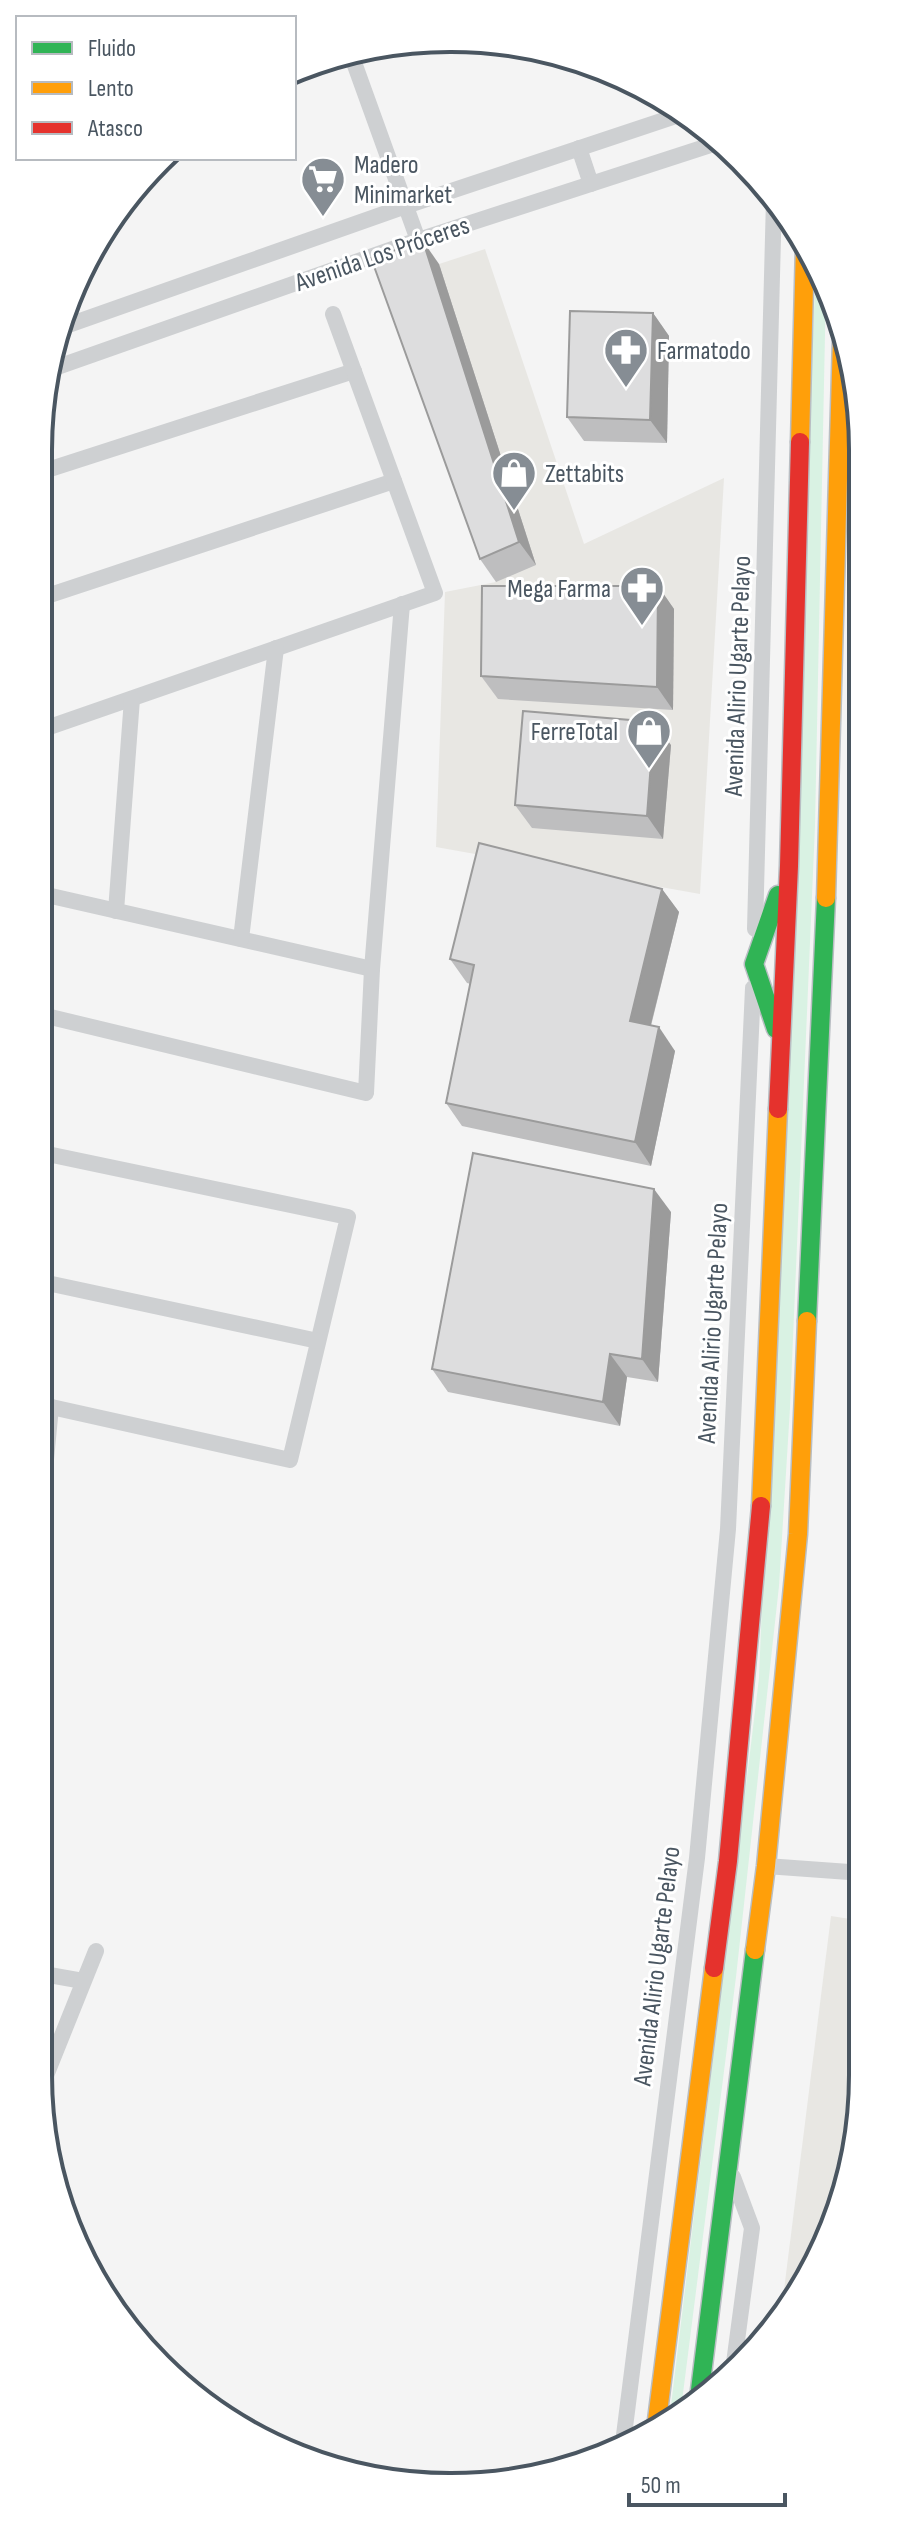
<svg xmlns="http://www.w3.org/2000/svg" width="901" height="2525" font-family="'Sofia Sans Condensed',sans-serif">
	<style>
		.commercial { fill: #e8e7e3 }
		.green { fill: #d9f2e3 }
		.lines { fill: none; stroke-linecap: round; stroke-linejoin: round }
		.fast-casing { stroke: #b9bec3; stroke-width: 21 }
		.slow-casing { stroke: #b9bec3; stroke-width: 21 }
		.jam-casing { stroke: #b9bec3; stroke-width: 21 }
		.street { stroke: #ced0d2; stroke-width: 16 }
		.fast { stroke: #30b455; stroke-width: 18 }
		.slow { stroke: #ff9f0a; stroke-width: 18 }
		.jam { stroke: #e5322d; stroke-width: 18 }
		.wall { fill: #bebebf }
		.shaded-wall { fill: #9b9b9b }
		.building { fill: #ddddde; stroke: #9b9b9b; stroke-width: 2 }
		.labels { text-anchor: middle; stroke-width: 6; stroke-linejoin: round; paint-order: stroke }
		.poi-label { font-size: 26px; fill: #4a5661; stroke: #fff; text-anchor: start }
		.street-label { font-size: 26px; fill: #4a5661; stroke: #fff }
		.rim { fill: none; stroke: #4a5661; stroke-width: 4 }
	</style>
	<rect width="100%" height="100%" fill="#f4f4f4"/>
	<!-- commercial -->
	<g class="commercial">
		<polygon points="485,249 584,544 724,478 700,894 436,847 445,592 496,582 387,281"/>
		<polygon points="831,1916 863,1921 863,2074 849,2181 799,2292 784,2290"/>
	</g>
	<!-- green -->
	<polygon class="green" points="816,262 826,285 815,826 790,1408 779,1586 736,1977 680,2417 669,2422 759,1678"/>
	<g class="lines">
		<!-- fast casing -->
		<g class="fast-casing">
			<g id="fast">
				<polyline points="776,1029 754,964 778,895"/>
				<polyline points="807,1321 826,898"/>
				<polyline points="699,2398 755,1950"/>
			</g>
		</g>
		<!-- slow casing -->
		<g class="slow-casing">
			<g id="slow">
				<polyline points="800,442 805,245"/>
				<polyline points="826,898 842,338"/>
				<polyline points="761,1506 778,1109"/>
				<polyline points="755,1950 766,1866 798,1534 807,1321"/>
				<polyline points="656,2428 714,1968"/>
			</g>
		</g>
		<!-- jam casing -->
		<g class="jam-casing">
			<g id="jam">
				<polyline points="778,1109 789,866 800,442"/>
				<polyline points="714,1968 728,1861 761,1506"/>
			</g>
		</g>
		<!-- street -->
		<g class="street">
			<polyline points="352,57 418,240"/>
			<polyline points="579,148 591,184"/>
			<polyline points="60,328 406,206 682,114"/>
			<polyline points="49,370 418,240 717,143"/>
			<polyline points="38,473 354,371"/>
			<polyline points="38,599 394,481"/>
			<polyline points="38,731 435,593 333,314"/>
			<polyline points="38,893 372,969"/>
			<polyline points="116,911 132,699"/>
			<polyline points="755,929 774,199"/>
			<polyline points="241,939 276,648"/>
			<polyline points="38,1014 366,1093 372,969 402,604"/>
			<polyline points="38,1152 348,1217 290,1460 38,1404"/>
			<polyline points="38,1281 318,1341"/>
			<polyline points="38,1543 51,1407"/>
			<polyline points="766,1866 863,1873"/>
			<polyline points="38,1973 83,1981"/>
			<polyline points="41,2088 96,1951"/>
			<polyline points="733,2177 752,2228 734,2363"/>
			<polyline points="623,2443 697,1858 728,1529 753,988"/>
		</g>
		<!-- fast -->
		<use href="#fast" class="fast"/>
		<!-- slow -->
		<use href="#slow" class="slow"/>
		<!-- jam -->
		<use href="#jam" class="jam"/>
	</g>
	<!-- wall -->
	<g class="wall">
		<polygon points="439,264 536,565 496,582 480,559"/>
		<polygon points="653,313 669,336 667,443 584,441 567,417"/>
		<polygon points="658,586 674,609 673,710 498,699 481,676"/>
		<polygon points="671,745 663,839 532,828 515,805"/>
		<polygon points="662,889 679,912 651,1026 675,1051 651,1166 462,1126 446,1103 471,984 467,983 450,959"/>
		<polygon points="671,1212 658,1382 627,1377 620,1426 448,1392 432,1369"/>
	</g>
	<!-- shaded-wall -->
	<g class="shaded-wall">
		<polygon points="423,241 439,264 536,565 519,542"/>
		<polygon points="653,313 669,336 667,443 650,420"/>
		<polygon points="658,586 674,609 673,710 657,687"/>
		<polygon points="654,722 671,745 663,839 647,816"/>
		<polygon points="662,889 679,912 646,1044 630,1021"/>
		<polygon points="659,1027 675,1051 651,1166 635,1142"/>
		<polygon points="654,1189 671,1212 658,1382 642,1359"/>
		<polygon points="610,1354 627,1377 620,1426 603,1402"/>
	</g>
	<!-- building -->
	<g class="building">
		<polygon points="423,241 519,542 480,559 371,258"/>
		<polygon points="570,311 653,313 650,420 567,417"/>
		<polygon points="482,586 658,586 657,687 481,676"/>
		<polygon points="523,711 654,722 647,816 515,805"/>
		<polygon points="479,843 662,889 630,1021 659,1027 635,1142 446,1103 474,965 450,959"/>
		<polygon points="473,1153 654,1189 642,1359 610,1354 603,1402 432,1369"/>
		<polygon points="863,2058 863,2074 848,2183"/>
	</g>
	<!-- icons -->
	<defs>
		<g id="supermarket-pin" transform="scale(2.3)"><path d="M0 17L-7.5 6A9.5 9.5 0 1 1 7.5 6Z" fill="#868d94" stroke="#fff"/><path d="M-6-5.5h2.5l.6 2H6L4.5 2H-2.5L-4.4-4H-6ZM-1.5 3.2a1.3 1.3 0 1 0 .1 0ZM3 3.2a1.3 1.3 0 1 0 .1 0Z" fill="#fff"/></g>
		<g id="pharmacy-pin" transform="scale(2.3)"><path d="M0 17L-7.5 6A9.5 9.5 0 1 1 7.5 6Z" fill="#868d94" stroke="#fff"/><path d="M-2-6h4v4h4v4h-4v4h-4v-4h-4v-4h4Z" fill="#fff"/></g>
		<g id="shop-pin" transform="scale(2.3)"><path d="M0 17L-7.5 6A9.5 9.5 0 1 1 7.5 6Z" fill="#868d94" stroke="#fff"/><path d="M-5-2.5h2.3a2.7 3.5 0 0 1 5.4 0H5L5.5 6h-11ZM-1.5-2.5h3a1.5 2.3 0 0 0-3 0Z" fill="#fff"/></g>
	</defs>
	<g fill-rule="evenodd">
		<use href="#supermarket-pin" x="323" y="179"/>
		<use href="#pharmacy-pin" x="626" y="350"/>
		<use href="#shop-pin" x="514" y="473"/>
		<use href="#pharmacy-pin" x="642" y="588"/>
		<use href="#shop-pin" x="649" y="731"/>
	</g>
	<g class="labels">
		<!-- poi labels -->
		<g class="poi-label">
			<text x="354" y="173">Madero<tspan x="354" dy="30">Minimarket</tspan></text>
			<text x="657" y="359">Farmatodo</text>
			<text x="545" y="482">Zettabits</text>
			<text x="611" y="597" text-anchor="end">Mega Farma</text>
			<text x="618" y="740" text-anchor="end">FerreTotal</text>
		</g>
		<!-- street labels -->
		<g class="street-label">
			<text transform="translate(382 253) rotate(-19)" y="9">Avenida Los Próceres</text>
			<text transform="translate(737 676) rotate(-88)" y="9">Avenida Alirio Ugarte Pelayo</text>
			<text transform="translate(712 1323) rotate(-87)" y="9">Avenida Alirio Ugarte Pelayo</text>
			<text transform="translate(656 1966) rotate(-83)" y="9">Avenida Alirio Ugarte Pelayo</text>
		</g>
	</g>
	<!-- crop -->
	<path d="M0 0H901V2525H0ZM450 52H451A398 398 0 0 1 849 450V2075A398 398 0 0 1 451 2473H450A398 398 0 0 1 52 2075V450A398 398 0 0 1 450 52Z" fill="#fff" fill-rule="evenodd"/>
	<path class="rim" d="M450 52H451A398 398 0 0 1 849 450V2075A398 398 0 0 1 451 2473H450A398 398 0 0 1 52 2075V450A398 398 0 0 1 450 52Z"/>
	<!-- legend -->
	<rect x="16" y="16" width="280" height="144" fill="#ffffff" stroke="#b7bbc0" stroke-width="2"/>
	<rect x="32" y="42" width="40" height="12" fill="#30b455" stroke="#b7bbc0" stroke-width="2"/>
	<text x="88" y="56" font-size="24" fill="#4a5661">Fluido</text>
	<rect x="32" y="82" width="40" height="12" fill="#ff9f0a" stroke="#b7bbc0" stroke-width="2"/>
	<text x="88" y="96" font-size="24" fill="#4a5661">Lento</text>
	<rect x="32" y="122" width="40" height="12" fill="#e5322d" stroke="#b7bbc0" stroke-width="2"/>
	<text x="88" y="136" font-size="24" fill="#4a5661">Atasco</text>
	<!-- scale -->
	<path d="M629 2493v12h156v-12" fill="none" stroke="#4a5661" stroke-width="4"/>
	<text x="641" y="2493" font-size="24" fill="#4a5661" stroke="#ffffff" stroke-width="6" paint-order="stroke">50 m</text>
</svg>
